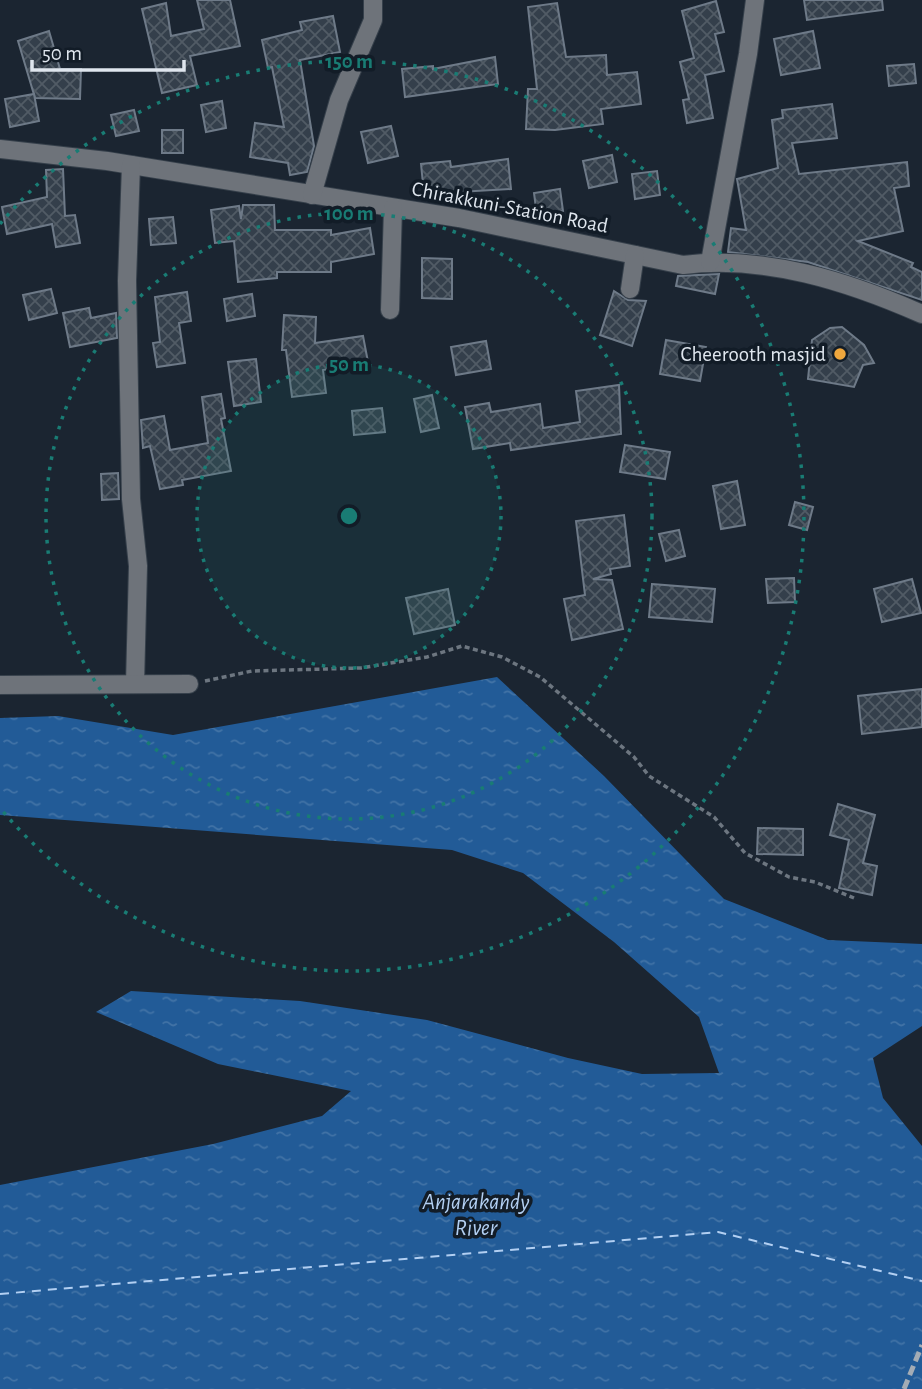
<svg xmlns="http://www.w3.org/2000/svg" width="922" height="1389" font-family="'Alegreya Sans',sans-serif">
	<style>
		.water { fill: url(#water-ripples) }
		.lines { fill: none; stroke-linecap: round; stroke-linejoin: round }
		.ferry { stroke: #b2cff2; stroke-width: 2; stroke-dasharray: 9 7; stroke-linecap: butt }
		.building { fill: url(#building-cross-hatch); stroke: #6e7a88; stroke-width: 2 }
		.minor-casing { stroke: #36404b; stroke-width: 20 }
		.path { stroke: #6d7680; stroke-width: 3.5; stroke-dasharray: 5 3.5; stroke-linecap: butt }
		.minor { stroke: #6e737a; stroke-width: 18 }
		.rail { stroke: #a4acb5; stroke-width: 5; stroke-dasharray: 10 5; stroke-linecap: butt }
		.ring { fill: none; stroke: #197c74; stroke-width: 3.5; stroke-dasharray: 3.5 7 }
		.poi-dot { fill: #efa73d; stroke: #121c27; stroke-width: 2.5 }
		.labels { text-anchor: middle; stroke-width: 7; stroke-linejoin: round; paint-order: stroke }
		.street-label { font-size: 21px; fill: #dfe6ee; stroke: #121c27 }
		.poi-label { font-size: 21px; fill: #dfe6ee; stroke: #121c27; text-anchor: end }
		.water-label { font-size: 23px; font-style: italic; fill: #b2cff2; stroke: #121c27 }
		.centre { fill: #197c74; stroke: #121c27; stroke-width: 3.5 }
		.ring-label { font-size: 21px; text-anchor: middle; font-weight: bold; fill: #197c74; stroke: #121c27; stroke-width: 7; stroke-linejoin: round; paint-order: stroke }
	</style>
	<defs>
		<pattern id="water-ripples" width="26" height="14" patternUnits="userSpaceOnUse" patternTransform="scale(1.75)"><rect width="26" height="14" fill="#225b97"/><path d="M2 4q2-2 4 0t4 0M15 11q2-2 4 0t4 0" fill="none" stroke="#4273a6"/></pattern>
		<pattern id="building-cross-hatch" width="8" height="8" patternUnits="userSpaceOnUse" patternTransform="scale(1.75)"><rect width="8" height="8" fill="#343f4b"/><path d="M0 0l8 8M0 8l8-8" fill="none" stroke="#515b65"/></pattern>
	</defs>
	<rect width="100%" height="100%" fill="#1b2531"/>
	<!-- water -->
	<polygon class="water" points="497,677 604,776 724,899 828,940 922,944 922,1026 873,1058 883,1098 922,1146 922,1389 0,1389 0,1185 213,1144 322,1116 351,1091 218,1064 96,1012 131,991 300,1001 427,1020 568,1058 642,1074 719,1073 699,1017 614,942 523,873 452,850 0,815 0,718 58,716 173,735"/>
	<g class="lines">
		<!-- ferry -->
		<polyline class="ferry" points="0,1294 718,1232 922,1281"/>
	</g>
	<!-- building -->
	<g class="building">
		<polygon points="197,0 230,0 240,46 190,56 197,85 162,93 142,9 166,3 171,36 204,29"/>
		<polygon points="804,0 882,0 883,10 807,20"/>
		<polygon points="716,1 724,32 715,34 724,71 705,75 713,118 687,123 683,100 689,99 680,62 694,58 682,11"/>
		<polygon points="557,3 566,57 606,55 607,75 637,72 641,104 601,109 603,124 555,130 526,129 528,89 537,89 528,7"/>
		<polygon points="333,16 340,52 300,60 314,146 307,172 290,175 288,163 250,157 255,123 284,127 272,67 268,68 262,40 302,30 300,22"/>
		<polygon points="49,31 60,69 81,69 80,99 35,98 18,41"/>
		<polygon points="813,31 820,68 781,75 774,39"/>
		<polygon points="495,57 498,84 405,97 402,69 433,66 433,69"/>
		<polygon points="914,64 916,83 889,86 887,66"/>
		<polygon points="34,94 39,121 10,127 5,99"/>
		<polygon points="222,101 226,128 206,132 201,105"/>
		<polygon points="832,104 837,138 792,143 799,174 907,162 909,186 894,188 903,231 858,241 913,263 911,267 922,272 922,300 808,262 728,252 731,228 746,230 737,179 778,168 772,120 783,118 782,110"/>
		<polygon points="134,110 139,131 116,136 111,115"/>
		<polygon points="391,126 398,156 368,163 361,132"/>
		<rect x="162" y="130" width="21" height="23"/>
		<polygon points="612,155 617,182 589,188 583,161"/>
		<polygon points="508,159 511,189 424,194 421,164 450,161 451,167"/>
		<polygon points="63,169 65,216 75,215 80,243 56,247 52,224 7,234 2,207 47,197 46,170"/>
		<polygon points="657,171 660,195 635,199 632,174"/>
		<polygon points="560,189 563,211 537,216 534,193"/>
		<polygon points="243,205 274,205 275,230 331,230 331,235 370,228 374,254 331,262 331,272 277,272 277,278 238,282 234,241 215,243 211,210 239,206 241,219"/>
		<polygon points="173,217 176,243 151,245 149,219"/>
		<polygon points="422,258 452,259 452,299 422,298"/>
		<polygon points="719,274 715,294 676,286 678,276"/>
		<polygon points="51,289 57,313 29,320 23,295"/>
		<polygon points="614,291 628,300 646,301 632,346 600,335"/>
		<polygon points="187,292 191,321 179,323 185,363 157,367 153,343 160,342 155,297"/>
		<polygon points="252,294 255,316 227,321 224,299"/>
		<polygon points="89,308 91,318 116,313 117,338 70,347 63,313"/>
		<polygon points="284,315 316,317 315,343 363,336 368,362 323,370 326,393 292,397 286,350 282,350"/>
		<polygon points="842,327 864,345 874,363 863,365 854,387 808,379 812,340 830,328"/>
		<polygon points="666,340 706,347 700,381 660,374"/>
		<polygon points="486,341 491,369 456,375 451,347"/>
		<polygon points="256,359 261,402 234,406 228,362"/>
		<polygon points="619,385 621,434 511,450 510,443 473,449 465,407 489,403 491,412 540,404 543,428 580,422 576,391"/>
		<polygon points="221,394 225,418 221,419 231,471 182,480 183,485 160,489 150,446 143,448 141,420 164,416 170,450 208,443 202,397"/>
		<polygon points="432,395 439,428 421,432 414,399"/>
		<polygon points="382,408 385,432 354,435 352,411"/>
		<polygon points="625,445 670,452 665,479 620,472"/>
		<polygon points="118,473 119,499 102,500 101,474"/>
		<polygon points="737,481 745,525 721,529 713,486"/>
		<polygon points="795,502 813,507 807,530 789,525"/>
		<polygon points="624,515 630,566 610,569 611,574 593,579 612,580 623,629 572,640 564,599 585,595 576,521"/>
		<polygon points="679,530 685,556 666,561 659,534"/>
		<polygon points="794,578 795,602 768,603 766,579"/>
		<polygon points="912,579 921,613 882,622 874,589"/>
		<polygon points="652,584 715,589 712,622 649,617"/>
		<polygon points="448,589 455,625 414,634 406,598"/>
		<polygon points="922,689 922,727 862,734 858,696"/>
		<polygon points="838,804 875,815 863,863 877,866 872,895 839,888 849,840 830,835"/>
		<polygon points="758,828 803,829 803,855 757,854"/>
	</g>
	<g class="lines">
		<!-- minor casing -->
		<g class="minor-casing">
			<g id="minor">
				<path d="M0,149L107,161L459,218L683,265C765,255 847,281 922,314"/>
				<polyline points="131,165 127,281 131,499 138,566 135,684"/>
				<polyline points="312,195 339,100 373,20 373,0"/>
				<polyline points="710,262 748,54 755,0"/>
				<polyline points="630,289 635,255"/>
				<polyline points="390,310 393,208"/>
				<polyline points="0,685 189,684"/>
			</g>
		</g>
		<!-- path -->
		<polyline class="path" points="205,681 252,671 361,668 427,657 462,646 502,657 540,677 634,757 649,776 714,817 745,853 789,877 815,882 854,898"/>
		<!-- minor -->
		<use href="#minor" class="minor"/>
		<!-- rail -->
		<polyline class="rail" points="904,1389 922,1345"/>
	</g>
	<!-- distance rings -->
	<circle cx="349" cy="516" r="152" fill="#197c74" fill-opacity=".12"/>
	<g class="ring">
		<circle cx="349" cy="516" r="152"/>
		<circle cx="349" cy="516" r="303"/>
		<path d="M0 224A455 455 0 1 1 0 808"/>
	</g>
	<!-- markers -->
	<circle class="poi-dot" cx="840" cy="354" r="7"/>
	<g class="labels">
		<!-- street labels -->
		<g class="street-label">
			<text transform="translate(510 207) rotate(11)" y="7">Chirakkuni-Station Road</text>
		</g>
		<!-- poi labels -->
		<g class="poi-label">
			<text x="826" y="361">Cheerooth masjid</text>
		</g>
		<!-- water labels -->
		<g class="water-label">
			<text x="476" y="1209">Anjarakandy<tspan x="476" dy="26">River</tspan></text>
		</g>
	</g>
	<circle cx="349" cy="516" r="10" class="centre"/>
	<g class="ring-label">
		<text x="349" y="68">150 m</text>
		<text x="349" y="220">100 m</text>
		<text x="349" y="371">50 m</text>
	</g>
	<!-- scale -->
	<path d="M32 60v10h152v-10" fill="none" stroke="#dfe6ee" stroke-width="3.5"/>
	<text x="42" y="60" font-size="21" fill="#dfe6ee" stroke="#121c27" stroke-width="5" paint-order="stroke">50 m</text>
</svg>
